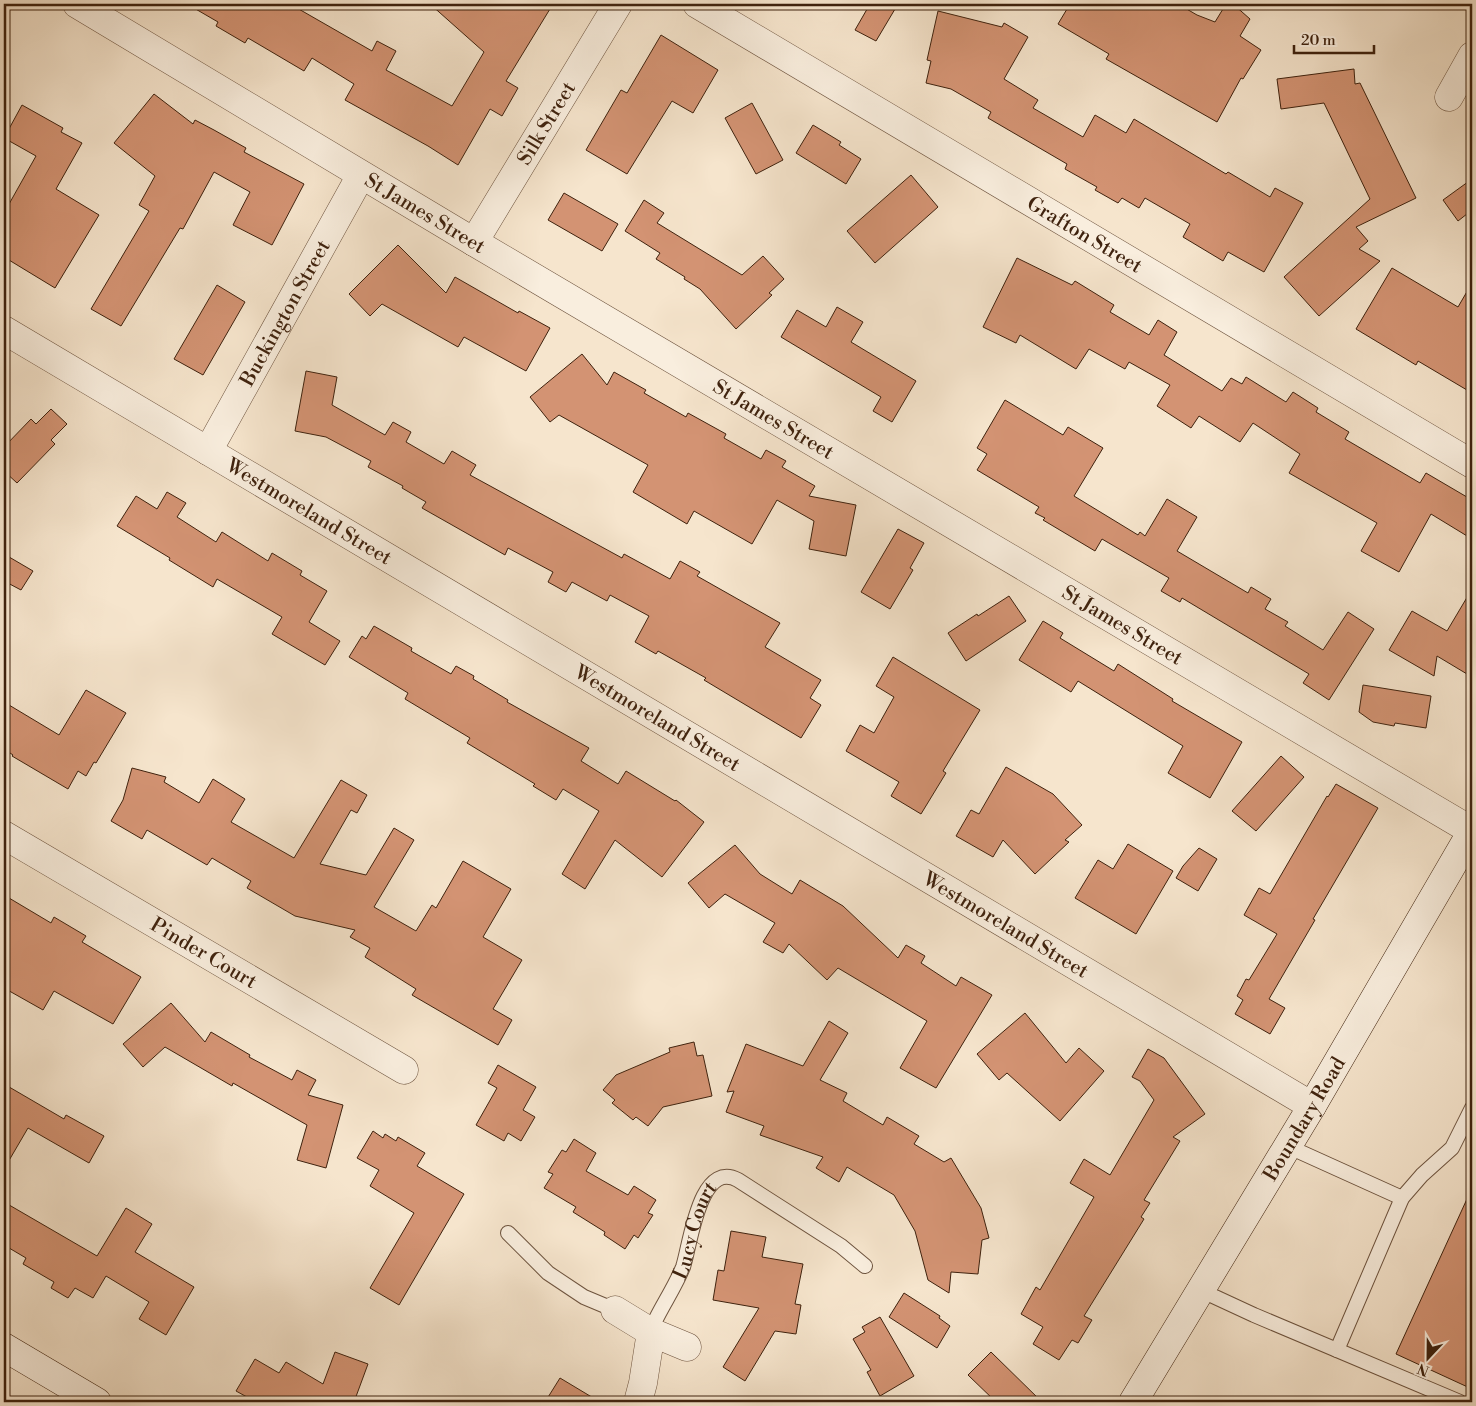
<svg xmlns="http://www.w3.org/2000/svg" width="1476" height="1406" font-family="'Libre Bodoni',serif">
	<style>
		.building { fill: #d39373; stroke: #3f220e }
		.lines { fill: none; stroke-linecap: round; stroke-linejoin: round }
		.lane-casing { stroke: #6d533e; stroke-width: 16 }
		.street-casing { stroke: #6d533e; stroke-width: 29 }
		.secondary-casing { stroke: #3f220e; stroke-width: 29 }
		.lane { stroke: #f9eede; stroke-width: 14 }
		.street { stroke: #f9eede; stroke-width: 28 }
		.secondary { stroke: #f9eede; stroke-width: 28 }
		.labels { text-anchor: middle; stroke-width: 4; stroke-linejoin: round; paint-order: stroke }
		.street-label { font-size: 20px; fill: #3f220e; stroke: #f9eede }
	</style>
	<rect width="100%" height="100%" fill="#f6e5cd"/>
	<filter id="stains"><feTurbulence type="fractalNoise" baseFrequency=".004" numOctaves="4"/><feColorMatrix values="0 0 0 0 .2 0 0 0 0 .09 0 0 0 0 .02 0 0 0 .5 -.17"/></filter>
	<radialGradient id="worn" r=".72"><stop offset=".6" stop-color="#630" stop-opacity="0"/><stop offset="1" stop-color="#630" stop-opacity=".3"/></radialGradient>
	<!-- building -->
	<g class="building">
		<polygon points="187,4 290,4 372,51 377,41 396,51 386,70 452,106 484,52 430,4 553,4 506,81 518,88 502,116 490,109 458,165 428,146 345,100 354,84 312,58 304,71 248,38 245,43 216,26 218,22"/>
		<polygon points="870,4 898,4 876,41 855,30"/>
		<polygon points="1070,4 1178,4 1197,15 1215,22 1226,4 1233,4 1250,19 1240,36 1261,50 1243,79 1241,78 1217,122 1106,59 1109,54 1058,24"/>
		<polygon points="938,11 1002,27 1004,23 1028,37 1004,79 1038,100 1033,108 1083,137 1095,115 1126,133 1134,119 1226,174 1228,172 1270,197 1275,188 1303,203 1264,272 1228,252 1223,261 1183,237 1190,224 1145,198 1139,208 1122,198 1118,203 1095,190 1097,187 1065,169 1067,164 988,118 991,112 951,89 926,83 931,61 927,60"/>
		<polygon points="661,35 718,70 693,113 672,101 627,174 586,150 621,90 627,93"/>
		<polygon points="1354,69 1355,84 1360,83 1416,198 1356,227 1368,241 1359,249 1380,261 1319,316 1284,277 1370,199 1324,103 1281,109 1277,79"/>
		<polygon points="154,94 193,124 195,120 214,130 246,148 244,152 304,184 272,245 233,225 250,192 214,172 183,229 180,228 121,326 91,309 149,211 139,205 155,176 114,143"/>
		<polygon points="752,103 783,160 756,174 725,118"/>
		<polygon points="22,105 63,128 61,132 82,143 56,189 99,215 55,288 4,257 4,213 36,156 4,138"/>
		<polygon points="813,125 841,142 839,145 861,159 846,184 796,153"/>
		<polygon points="911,175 938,207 875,263 847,231"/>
		<polygon points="1472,179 1472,210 1458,221 1443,200"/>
		<polygon points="564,193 618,224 602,251 548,220"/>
		<polygon points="644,200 664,213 657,223 742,275 763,256 784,279 769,293 772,295 736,329 700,289 684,279 685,277 656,259 660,253 625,231"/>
		<polygon points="398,245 446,293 455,277 518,313 519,311 550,328 526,371 464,337 458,347 382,304 370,316 349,294"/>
		<polygon points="1017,258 1072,285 1075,281 1114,305 1110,312 1149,335 1158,320 1177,332 1164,355 1222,391 1231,378 1242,384 1246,377 1286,402 1293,392 1318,408 1316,412 1349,432 1345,439 1420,483 1426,473 1472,500 1472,539 1431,514 1399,572 1361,551 1377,523 1289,473 1300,454 1253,423 1240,442 1199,416 1191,428 1157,406 1170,385 1129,362 1125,369 1089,349 1076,369 1020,335 1016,343 983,327"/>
		<polygon points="1392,268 1458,307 1472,283 1472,393 1418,361 1416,365 1356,329"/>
		<polygon points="217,285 245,302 203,375 174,359"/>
		<polygon points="837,307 863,322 851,342 916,381 892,422 873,411 881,397 781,337 797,310 826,327"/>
		<polygon points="582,354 607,385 614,372 646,390 644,393 686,417 688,413 726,434 724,438 761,459 766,450 786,461 782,467 815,486 809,496 856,505 846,556 809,549 814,521 777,500 752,544 694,511 687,524 633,492 648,465 559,415 550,422 530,397"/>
		<polygon points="306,371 337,377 332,405 385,435 393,422 411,432 406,442 444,464 452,451 476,465 470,475 622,558 624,554 670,579 680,561 700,572 697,576 780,623 765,647 821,680 810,698 821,705 801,738 704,680 706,678 658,651 656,654 635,642 649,616 610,595 607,601 572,582 566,592 548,582 553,572 508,548 505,555 422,508 426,502 402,488 403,486 368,467 371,461 326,437 295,431"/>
		<polygon points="1005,400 1063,435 1068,427 1103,448 1074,496 1138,535 1140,532 1145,536 1167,499 1197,517 1177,551 1248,593 1251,587 1271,599 1265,609 1288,622 1285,626 1323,650 1348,612 1374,629 1329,700 1303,683 1309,674 1182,598 1180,602 1161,591 1169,578 1102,539 1095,551 1043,520 1045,518 1035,513 1039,507 977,470 987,454 977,448"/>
		<polygon points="51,409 67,424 51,440 55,444 17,483 4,471 4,447 31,419 36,424"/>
		<polygon points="167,492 186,503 177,517 216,542 222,532 268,561 272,553 302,571 300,575 327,591 309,622 340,641 325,665 272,634 282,617 217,579 213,587 169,560 170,558 117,526 136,496 157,509"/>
		<polygon points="898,529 924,543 910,568 913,570 890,609 861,592"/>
		<polygon points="4,554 33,571 21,590 4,581"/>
		<polygon points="1472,589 1472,677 1437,656 1434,676 1389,650 1412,611 1447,631"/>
		<polygon points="1009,596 1026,621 966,661 948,633 977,614 978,616"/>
		<polygon points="1043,621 1063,633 1060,638 1114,671 1118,664 1173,699 1172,701 1242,742 1210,798 1168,773 1183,746 1078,681 1071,692 1019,660"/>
		<polygon points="374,626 412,648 411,651 451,674 456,666 474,676 473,679 508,700 507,702 589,748 581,761 618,784 626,771 675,801 676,800 704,822 662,877 615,840 585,889 562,874 599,811 563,789 556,800 533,786 535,784 467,743 470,738 405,699 408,693 349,657 362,636 366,639"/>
		<polygon points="893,657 980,710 943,771 946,773 921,814 891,796 899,782 846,751 860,725 874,733 894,697 876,686"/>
		<polygon points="1363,685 1431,696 1426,728 1395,723 1394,726 1373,722 1359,712"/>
		<polygon points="86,690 126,713 96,763 94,762 86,776 78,771 68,789 12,756 13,755 4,749 4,702 59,735"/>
		<polygon points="1281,756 1304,777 1256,831 1232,811"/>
		<polygon points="1006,767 1053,794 1082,825 1065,840 1069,842 1035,874 1003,840 993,857 956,836 971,810 979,814"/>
		<polygon points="132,768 166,777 164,782 199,803 213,779 245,799 231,822 294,858 341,780 367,795 357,813 351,810 320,864 366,875 394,828 414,840 374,907 416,931 432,905 436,908 463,861 511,889 483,937 522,960 493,1009 512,1020 498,1045 412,995 416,989 365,957 370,948 350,937 355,930 295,916 247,888 251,881 212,858 207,865 147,830 142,839 111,821 123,800"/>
		<polygon points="1336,784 1378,808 1313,919 1315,920 1269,999 1285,1008 1270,1034 1235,1014 1243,1000 1237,996 1246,979 1249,980 1277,934 1244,915 1259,888 1270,894 1327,796 1328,797"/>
		<polygon points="1128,844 1173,871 1136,934 1075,898 1098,860 1113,869"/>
		<polygon points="735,845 760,874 792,894 800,880 843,906 898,958 906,945 925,956 921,963 956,986 961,977 992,995 936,1088 900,1068 927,1021 838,968 827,980 789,944 783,953 763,942 775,923 725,894 709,908 688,883"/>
		<polygon points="1199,848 1217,859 1198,891 1176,878 1183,866"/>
		<polygon points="4,895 51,923 54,917 86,936 82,942 141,977 113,1024 54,991 43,1010 4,988"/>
		<polygon points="171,1003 205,1042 211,1032 250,1055 249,1057 292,1080 297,1070 316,1080 308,1095 343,1105 326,1168 297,1160 307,1125 233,1083 232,1086 165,1047 143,1067 123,1044"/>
		<polygon points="1025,1013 1066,1063 1079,1048 1104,1071 1060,1121 1007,1073 999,1080 977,1054"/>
		<polygon points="829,1021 848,1033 820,1080 847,1093 843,1101 883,1125 887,1117 919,1136 914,1144 944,1162 951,1158 981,1208 989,1238 982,1240 978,1274 951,1272 949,1293 928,1280 915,1231 894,1195 847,1167 839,1182 816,1168 823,1157 760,1135 764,1126 726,1112 734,1091 727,1092 746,1044 803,1066"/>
		<polygon points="694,1042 697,1056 703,1055 712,1096 663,1107 648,1126 636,1117 633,1120 612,1103 615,1100 603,1090 616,1075 670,1052 669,1048"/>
		<polygon points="1148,1049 1164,1058 1205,1114 1173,1137 1180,1141 1144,1200 1150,1203 1141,1217 1144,1219 1084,1316 1092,1320 1078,1343 1072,1340 1059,1360 1033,1344 1043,1327 1021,1314 1036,1287 1040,1290 1094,1197 1070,1183 1084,1159 1110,1175 1154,1100 1140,1081 1132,1077"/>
		<polygon points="498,1065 536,1087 523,1110 535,1117 521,1141 508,1133 504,1141 476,1125 497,1088 488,1083"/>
		<polygon points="4,1084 64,1119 66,1115 104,1136 89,1163 28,1128 4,1169"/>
		<polygon points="373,1131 383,1138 385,1134 396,1141 398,1137 425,1153 417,1166 464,1194 399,1305 370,1288 414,1213 370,1186 379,1170 357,1158"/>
		<polygon points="574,1139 596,1153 586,1171 628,1195 634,1186 656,1200 648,1213 653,1215 638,1238 634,1235 625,1249 604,1235 605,1232 573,1212 576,1207 544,1188 553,1174 548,1172 562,1150 566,1152"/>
		<polygon points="1472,1188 1472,1389 1396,1354"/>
		<polygon points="4,1202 97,1256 126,1208 152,1224 135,1252 194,1287 166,1335 139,1319 149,1302 106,1276 93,1298 75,1288 68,1298 51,1288 54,1282 23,1264 26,1258 4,1245"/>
		<polygon points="731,1231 766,1237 762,1257 803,1264 795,1304 801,1305 796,1334 775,1331 745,1381 723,1367 759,1308 713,1300 718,1270 724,1271"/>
		<polygon points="904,1293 940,1316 939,1318 950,1326 937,1348 889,1317"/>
		<polygon points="880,1317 914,1376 880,1396 867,1372 871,1370 853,1339 865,1332 862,1327"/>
		<polygon points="335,1352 368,1364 354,1402 256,1402 236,1391 255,1359 279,1373 286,1362 323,1384"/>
		<polygon points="991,1352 1042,1402 996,1402 968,1375"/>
		<polygon points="560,1378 600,1402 545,1402"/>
	</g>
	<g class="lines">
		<!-- lane casing -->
		<g class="lane-casing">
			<g id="lane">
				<polyline points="1287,1146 1402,1198"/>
				<polyline points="508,1233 548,1273 584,1297 615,1310"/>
				<polyline points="1200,1290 1254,1315 1460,1402"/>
				<path id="s1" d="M651,1332L654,1323C663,1304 675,1287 683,1267C690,1247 699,1159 738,1180L841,1246L865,1266"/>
				<polyline points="1337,1350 1402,1198 1422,1175 1452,1148 1472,1108"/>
			</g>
		</g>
		<!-- street casing -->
		<g class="street-casing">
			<g id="street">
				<path id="s2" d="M77,4L474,242L1472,831"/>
				<path id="s3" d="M697,4L1472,464"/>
				<polyline points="1449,97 1472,56"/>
				<path id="s4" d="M474,242L618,4"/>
				<path id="s5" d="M4,330L1312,1106"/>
				<path id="s6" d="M208,451L361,175"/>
				<path id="s7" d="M4,835L404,1070"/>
				<polyline points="615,1310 651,1332 687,1347"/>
				<polyline points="638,1402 643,1383 651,1332"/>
			</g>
		</g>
		<!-- secondary casing -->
		<g class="secondary-casing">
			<g id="secondary">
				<polyline points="4,1347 97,1402"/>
				<path id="s8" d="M1133,1402L1312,1106L1472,831"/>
			</g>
		</g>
		<!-- lane -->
		<use href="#lane" class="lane"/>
		<!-- street -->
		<use href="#street" class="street"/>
		<!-- secondary -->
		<use href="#secondary" class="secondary"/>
	</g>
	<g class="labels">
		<!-- street labels -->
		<g class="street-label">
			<text dy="7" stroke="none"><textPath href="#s4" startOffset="139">Silk Street</textPath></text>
			<text dy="7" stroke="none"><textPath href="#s2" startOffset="406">St James Street</textPath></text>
			<text dy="7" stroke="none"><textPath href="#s3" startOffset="451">Grafton Street</textPath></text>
			<text dy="7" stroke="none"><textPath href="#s6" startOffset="158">Buckington Street</textPath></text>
			<text dy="7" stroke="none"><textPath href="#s2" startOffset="811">St James Street</textPath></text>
			<text dy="7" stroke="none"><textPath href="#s5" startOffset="355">Westmoreland Street</textPath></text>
			<text dy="7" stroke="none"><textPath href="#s2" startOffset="1216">St James Street</textPath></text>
			<text dy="7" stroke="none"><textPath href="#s5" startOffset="760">Westmoreland Street</textPath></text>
			<text dy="7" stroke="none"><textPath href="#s5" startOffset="1165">Westmoreland Street</textPath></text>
			<text dy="7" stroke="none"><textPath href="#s7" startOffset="232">Pinder Court</textPath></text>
			<text dy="7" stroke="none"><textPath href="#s8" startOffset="331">Boundary Road</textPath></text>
			<text dy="7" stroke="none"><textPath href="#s1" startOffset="111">Lucy Court</textPath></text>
		</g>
	</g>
	<!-- margin -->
	<rect width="1476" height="1406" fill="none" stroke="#f6e5cd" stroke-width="20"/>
	<rect x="5" y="5" width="1466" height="1396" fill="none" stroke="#3f220e" stroke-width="2.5"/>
	<rect x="10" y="10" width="1456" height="1386" fill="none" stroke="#3f220e"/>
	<!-- north arrow -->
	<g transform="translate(1428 1358) rotate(202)" stroke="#f9eede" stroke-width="4" paint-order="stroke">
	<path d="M0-4L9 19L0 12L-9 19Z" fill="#3f220e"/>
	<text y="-8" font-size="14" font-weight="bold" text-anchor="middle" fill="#3f220e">N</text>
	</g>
	<!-- scale -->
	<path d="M1294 45v8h80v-8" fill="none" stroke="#3f220e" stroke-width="2.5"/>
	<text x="1301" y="45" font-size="15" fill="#3f220e" stroke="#f9eede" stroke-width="4" paint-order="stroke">20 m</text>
	<rect width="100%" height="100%" filter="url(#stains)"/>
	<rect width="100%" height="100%" fill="url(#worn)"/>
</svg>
